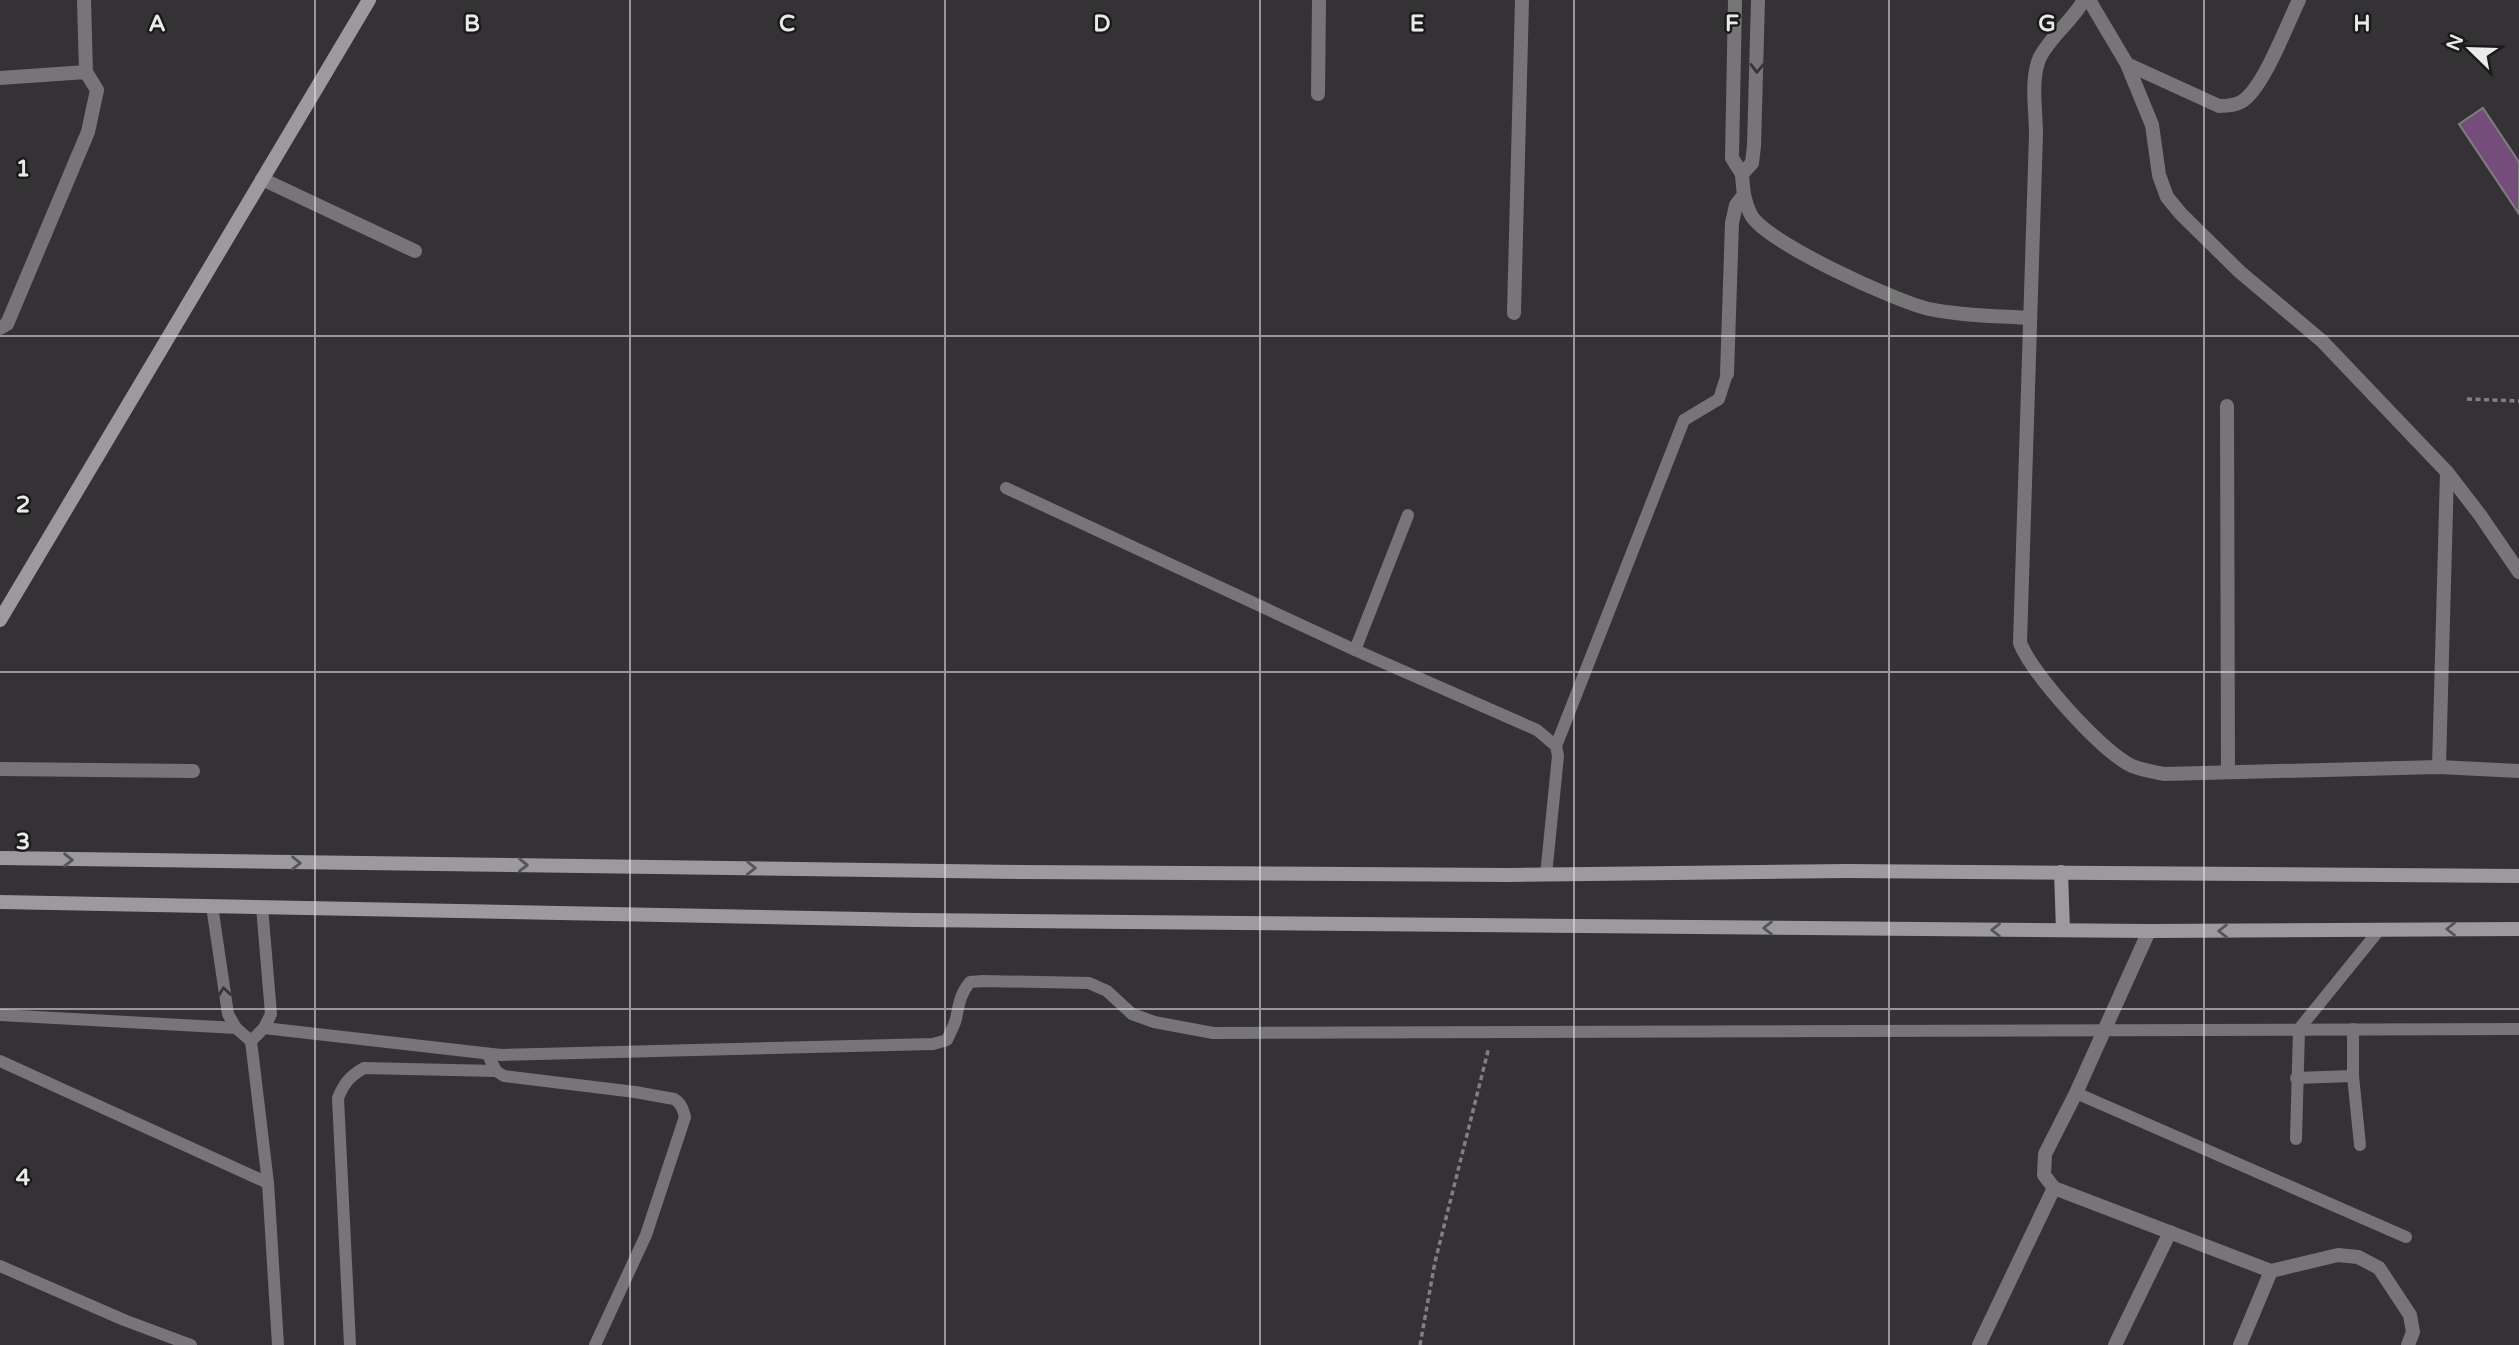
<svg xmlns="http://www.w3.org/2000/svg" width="2519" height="1345" font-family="'Varela Round',sans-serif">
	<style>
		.building { fill: #754d7a; stroke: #817e82; stroke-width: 2 }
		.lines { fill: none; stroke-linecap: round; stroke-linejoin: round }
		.path { stroke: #817f82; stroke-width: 3.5; stroke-dasharray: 5 3.5; stroke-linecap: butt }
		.lane { stroke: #777577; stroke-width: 12 }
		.street { stroke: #777577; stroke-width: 14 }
		.secondary { stroke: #9c9a9d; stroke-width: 14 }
		.oneway { stroke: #373537 }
		.oneway2 { stroke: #555456 }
		.grid { fill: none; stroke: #ebe9eb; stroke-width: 2; stroke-opacity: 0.55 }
		.grid-label { font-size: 23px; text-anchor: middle; font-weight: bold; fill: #ebe9eb; stroke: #1b1a1b; stroke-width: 5; stroke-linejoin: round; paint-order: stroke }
	</style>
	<rect width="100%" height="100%" fill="#343235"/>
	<!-- building -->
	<polygon class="building" points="2483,108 2519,162 2519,214 2459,124"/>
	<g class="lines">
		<!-- path -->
		<g class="path">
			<polyline points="2467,399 2519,401"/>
			<polyline points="1420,1345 1435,1262 1489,1047"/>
		</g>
		<!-- lane -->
		<g class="lane">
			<polyline points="1006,488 1355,650 1537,730 1556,746 1558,756 1546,875"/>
			<polyline points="1355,650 1408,515"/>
			<polyline points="1556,746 1684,420 1719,399 1727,374"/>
			<polyline points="212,906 228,1014 236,1028 251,1041 264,1028 271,1014 262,907"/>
			<polyline points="0,1015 236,1028"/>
			<path d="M264,1028L501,1055L933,1044L947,1040C950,1033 954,1026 956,1019C959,1004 960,994 970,982L983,981L1089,983L1107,991L1132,1014L1154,1022L1213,1033L2519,1029"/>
			<polyline points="2353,1029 2353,1076 2360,1145"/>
			<polyline points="251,1041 268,1183 278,1345"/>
			<path d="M488,1055L496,1071L504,1076L635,1092L674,1099C681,1103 683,1109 685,1117L646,1235L595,1345"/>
			<polyline points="0,1061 268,1183"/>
			<polyline points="2296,1078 2353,1076"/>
			<polyline points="2076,1093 2406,1237"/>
			<polyline points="2296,1139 2299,1029 2380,929"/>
			<polyline points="0,1266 124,1320 191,1345"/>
			<path d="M350,1345L338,1098C344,1083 350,1076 364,1068L496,1071"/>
		</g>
		<!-- street -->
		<g class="street">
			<polyline points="84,0 86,72"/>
			<polyline points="1735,0 1732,158 1742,174 1752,163 1754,146 1758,0"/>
			<path d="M2084,0C2072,21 2051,36 2040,57C2030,79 2036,110 2036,134L2020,643C2033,675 2101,751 2132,766C2142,770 2154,772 2164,774L2439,767L2519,771"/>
			<polyline points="2089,0 2127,64 2152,125 2159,175 2167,197 2181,214 2240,272 2322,341 2447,472 2480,515 2519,572"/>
			<path d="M2127,64L2219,106C2226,106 2234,106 2241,102C2263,90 2287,24 2299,0"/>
			<polyline points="0,78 86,72 97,90 88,132 7,324 0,328"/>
			<polyline points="1318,94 1319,0"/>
			<path d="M1742,174C1743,189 1744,202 1751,215C1767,243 1895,301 1929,309C1963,316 1997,316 2030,318"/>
			<polyline points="262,179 415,251"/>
			<polyline points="1514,313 1522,0"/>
			<polyline points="1727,374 1732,223 1736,205 1743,196"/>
			<polyline points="2227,406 2228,772"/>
			<polyline points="2439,767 2447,472"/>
			<polyline points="0,769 193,771"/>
			<polyline points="2149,931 2076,1093 2045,1154 2044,1175 2054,1188 2271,1271 2338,1255 2358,1257 2379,1268 2410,1315 2413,1332 2408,1345"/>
			<polyline points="1979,1345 2054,1188"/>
			<polyline points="2115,1345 2170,1232"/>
			<polyline points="2240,1345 2271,1271"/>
		</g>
		<!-- secondary -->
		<g class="secondary">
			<polyline points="0,620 369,0"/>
			<polyline points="0,858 1022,872 1510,875 1847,871 2519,876"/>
			<polyline points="2061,872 2063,930"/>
			<polyline points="0,902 916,920 2149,931 2519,929"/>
		</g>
	</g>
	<!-- one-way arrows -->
	<defs><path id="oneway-chevron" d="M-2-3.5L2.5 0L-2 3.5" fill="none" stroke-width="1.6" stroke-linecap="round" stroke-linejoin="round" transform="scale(1.75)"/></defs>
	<g class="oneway">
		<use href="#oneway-chevron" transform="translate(1757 68) rotate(91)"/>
		<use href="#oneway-chevron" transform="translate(224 992) rotate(-98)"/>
	</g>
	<g class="oneway2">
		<use href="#oneway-chevron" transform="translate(68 860) rotate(1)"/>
		<use href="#oneway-chevron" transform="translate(296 863) rotate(1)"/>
		<use href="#oneway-chevron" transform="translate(523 865) rotate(1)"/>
		<use href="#oneway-chevron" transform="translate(751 868) rotate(1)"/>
		<use href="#oneway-chevron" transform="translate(1768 928) rotate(-180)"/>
		<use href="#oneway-chevron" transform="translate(2451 929) rotate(180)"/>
		<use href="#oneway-chevron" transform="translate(1996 930) rotate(-180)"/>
		<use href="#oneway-chevron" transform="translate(2223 931) rotate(180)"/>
	</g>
	<!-- grid -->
	<path class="grid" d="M315,0V1345M630,0V1345M945,0V1345M1260,0V1345M1574,0V1345M1889,0V1345M2204,0V1345M0,336H2519M0,672H2519M0,1009H2519"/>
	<g class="grid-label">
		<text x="157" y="31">A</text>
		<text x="472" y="31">B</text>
		<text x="787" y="31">C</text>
		<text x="1102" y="31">D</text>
		<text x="1417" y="31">E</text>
		<text x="1732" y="31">F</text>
		<text x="2047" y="31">G</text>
		<text x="2362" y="31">H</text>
		<text x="23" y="176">1</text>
		<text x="23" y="512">2</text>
		<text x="23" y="849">3</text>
		<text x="23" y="1185">4</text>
	</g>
	<!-- north arrow -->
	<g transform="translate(2470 49) rotate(293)" stroke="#1b1a1b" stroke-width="5" paint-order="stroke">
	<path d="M0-5L12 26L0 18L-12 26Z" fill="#ebe9eb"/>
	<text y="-10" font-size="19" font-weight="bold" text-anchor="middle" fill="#ebe9eb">N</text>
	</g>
</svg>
